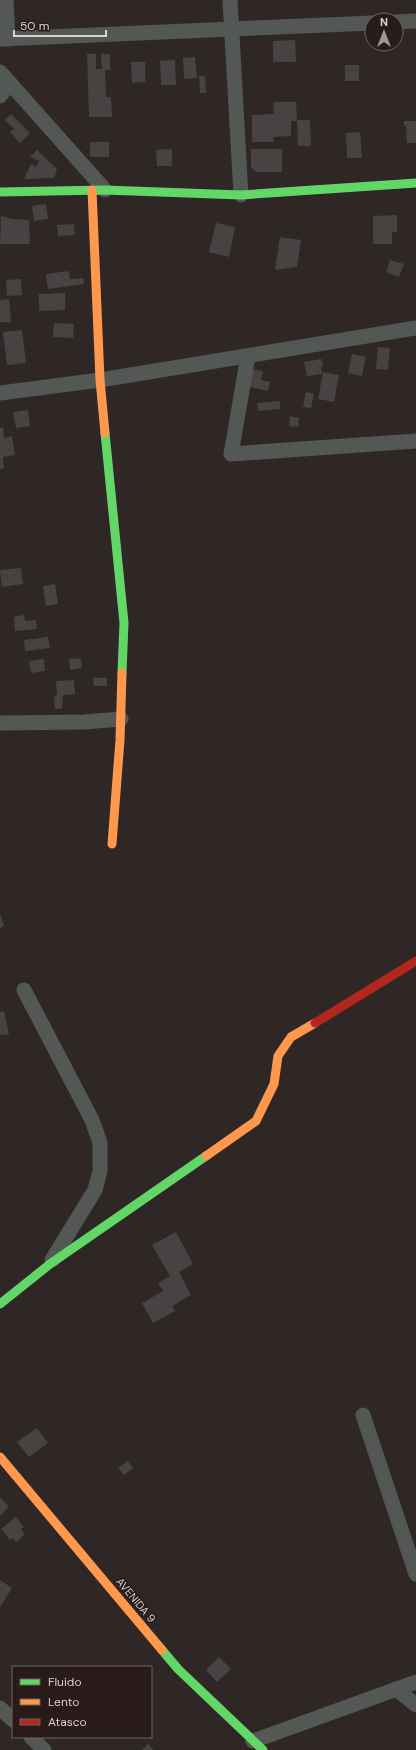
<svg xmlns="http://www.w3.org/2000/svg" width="416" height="1750" font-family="'DM Sans',sans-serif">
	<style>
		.building { fill: #484242 }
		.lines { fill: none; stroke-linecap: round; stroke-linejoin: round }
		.street { stroke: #545854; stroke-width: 15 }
		.fast { stroke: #63d668; stroke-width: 9 }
		.slow { stroke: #ff974d; stroke-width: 9 }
		.jam { stroke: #b3261e; stroke-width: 9 }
		.labels { text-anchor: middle; stroke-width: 3.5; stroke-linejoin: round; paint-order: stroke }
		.street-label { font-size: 11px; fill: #dad1d0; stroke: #281b1a }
	</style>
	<rect width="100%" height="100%" fill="#2e2726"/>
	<!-- building -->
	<g class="building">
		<polygon points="295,40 296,62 273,62 273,41"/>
		<polygon points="87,54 96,54 96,69 102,69 101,54 110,54 110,70 105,70 106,97 111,97 112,117 89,117"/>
		<polygon points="195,57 197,78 184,79 183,58"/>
		<polygon points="175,60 176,85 161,85 160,61"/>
		<polygon points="131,62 145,62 145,82 132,83"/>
		<rect x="345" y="65" width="14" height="16"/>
		<polygon points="199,76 205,76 206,93 200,93"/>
		<polygon points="273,102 296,102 297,121 291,121 291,136 273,137 274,142 252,142 252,115 274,114"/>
		<polygon points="11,114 30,133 20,143 10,132 14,129 5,120"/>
		<polygon points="297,120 310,120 311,146 298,146"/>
		<polygon points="404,121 416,121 416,143 407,143 406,126 404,126"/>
		<polygon points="360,132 362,158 347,158 346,133"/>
		<rect x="90" y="142" width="19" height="15"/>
		<polygon points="172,149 172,166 157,166 156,150"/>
		<polygon points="251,149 282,149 282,172 256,172 251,167"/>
		<polygon points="37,150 57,169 54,178 24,179 31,164 36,167 39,161 30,157"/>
		<polygon points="46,204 48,219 34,221 32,206"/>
		<polygon points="397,215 397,232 392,232 392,244 373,244 373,216"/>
		<polygon points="1,216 12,219 29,220 30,244 0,244"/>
		<polygon points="216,223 235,227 229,257 209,252"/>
		<polygon points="74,224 75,235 58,236 57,225"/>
		<polygon points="280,237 301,240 297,267 275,270"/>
		<polygon points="390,260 404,264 399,277 386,272"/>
		<polygon points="69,271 70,279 83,278 84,284 48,289 46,274"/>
		<polygon points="21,279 22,295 7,296 6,280"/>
		<polygon points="65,293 65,310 39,311 39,294"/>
		<polygon points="9,299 11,322 0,322 0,300"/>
		<polygon points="54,323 74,324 73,338 53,337"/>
		<polygon points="22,330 26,363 7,365 3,332"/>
		<polygon points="378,347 390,348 388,370 376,369"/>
		<polygon points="352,354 366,357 362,376 348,373"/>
		<polygon points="322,359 323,367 321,367 322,374 307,376 304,362"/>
		<polygon points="251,369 263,371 261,380 270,382 268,391 249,387"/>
		<polygon points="323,372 339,375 334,402 318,399"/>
		<polygon points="306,392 314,394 311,408 303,407"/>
		<polygon points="280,401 280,409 258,411 257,403"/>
		<polygon points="28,410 30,426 16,428 13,412"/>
		<polygon points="290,416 299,418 298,427 289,426"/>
		<polygon points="3,427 4,438 12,436 15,455 3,457 4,468 0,469 0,428"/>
		<polygon points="21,568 23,584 2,587 0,570"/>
		<polygon points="55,584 58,604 46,606 43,586"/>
		<polygon points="24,615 25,621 36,620 37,629 15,631 14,617"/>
		<polygon points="48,637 50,648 25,651 24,640"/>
		<polygon points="81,658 82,668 70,670 69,659"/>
		<polygon points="44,659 45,671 31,673 29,661"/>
		<polygon points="93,678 107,678 107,686 94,686"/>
		<polygon points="74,680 75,694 63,695 62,709 55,709 54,696 57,695 56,681"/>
		<polygon points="0,914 4,926 0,928"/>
		<polygon points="4,1011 9,1034 0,1035 0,1012"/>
		<polygon points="176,1232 193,1264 179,1272 191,1295 172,1306 175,1311 153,1323 142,1303 163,1291 158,1283 170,1276 152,1245"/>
		<polygon points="37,1428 48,1443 29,1457 17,1442"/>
		<polygon points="128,1461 133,1468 124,1475 118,1468"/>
		<polygon points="0,1497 9,1507 0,1516"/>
		<polygon points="16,1517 24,1527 21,1529 25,1534 16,1542 12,1538 10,1540 1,1529"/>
		<polygon points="0,1580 12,1588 0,1607"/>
		<polygon points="219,1657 231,1669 217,1682 206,1670"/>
		<polygon points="148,1744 153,1750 142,1750"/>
	</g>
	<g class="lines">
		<!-- street -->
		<g class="street">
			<polyline points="6,0 8,39"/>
			<polyline points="230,0 241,195"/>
			<polyline points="396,22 416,21"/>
			<polyline points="0,39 372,23"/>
			<polyline points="0,72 105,190"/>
			<polyline points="0,96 10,83"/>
			<polyline points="248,356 231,454 416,441"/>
			<polyline points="0,393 100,380 416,328"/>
			<polyline points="0,723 84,722 121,719"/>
			<polyline points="24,990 92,1120 100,1143 100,1171 95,1190 52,1260"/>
			<polyline points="363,1415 416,1574"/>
			<polyline points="396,1689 416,1705"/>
			<polyline points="0,1708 13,1720"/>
			<polyline points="31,1737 44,1750"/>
			<polyline points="253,1741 416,1682"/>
		</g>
		<!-- fast -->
		<g class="fast">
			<polyline points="0,192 105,190 241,195 416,183"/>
			<polyline points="105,433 124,623 122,673"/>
			<polyline points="0,1304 50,1264 206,1156"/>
			<polyline points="162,1650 178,1669 263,1750"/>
		</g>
		<!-- slow -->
		<g class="slow">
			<polyline points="92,190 100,380 105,433"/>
			<polyline points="112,844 120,740 122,673"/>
			<polyline points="206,1156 256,1121 274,1084 278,1056 291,1037 315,1023"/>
			<polyline points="0,1457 162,1650"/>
		</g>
		<!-- jam -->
		<polyline class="jam" points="315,1023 416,961"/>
	</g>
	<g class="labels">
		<!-- street labels -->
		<g class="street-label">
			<text transform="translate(136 1600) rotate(50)" y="4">AVENIDA 9</text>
		</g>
	</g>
	<!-- legend -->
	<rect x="12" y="1666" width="140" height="72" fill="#281b1a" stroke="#6f6463"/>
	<rect x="20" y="1679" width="20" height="6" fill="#63d668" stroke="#6f6463"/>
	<text x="48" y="1686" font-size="12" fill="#dad1d0">Fluido</text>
	<rect x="20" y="1699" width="20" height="6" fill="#ff974d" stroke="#6f6463"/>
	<text x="48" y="1706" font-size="12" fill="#dad1d0">Lento</text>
	<rect x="20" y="1719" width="20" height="6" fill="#b3261e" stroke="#6f6463"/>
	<text x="48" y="1726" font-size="12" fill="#dad1d0">Atasco</text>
	<!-- north arrow -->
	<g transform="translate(384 32)"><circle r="19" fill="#281b1a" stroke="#6f6463"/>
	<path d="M0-3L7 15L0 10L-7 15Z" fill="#9e9694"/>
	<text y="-6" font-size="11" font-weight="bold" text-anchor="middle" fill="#dad1d0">N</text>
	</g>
	<!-- scale -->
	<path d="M14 30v6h92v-6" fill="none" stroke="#dad1d0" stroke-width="2"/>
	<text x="20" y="30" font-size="12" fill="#dad1d0" stroke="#281b1a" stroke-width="3" paint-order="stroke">50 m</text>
</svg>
